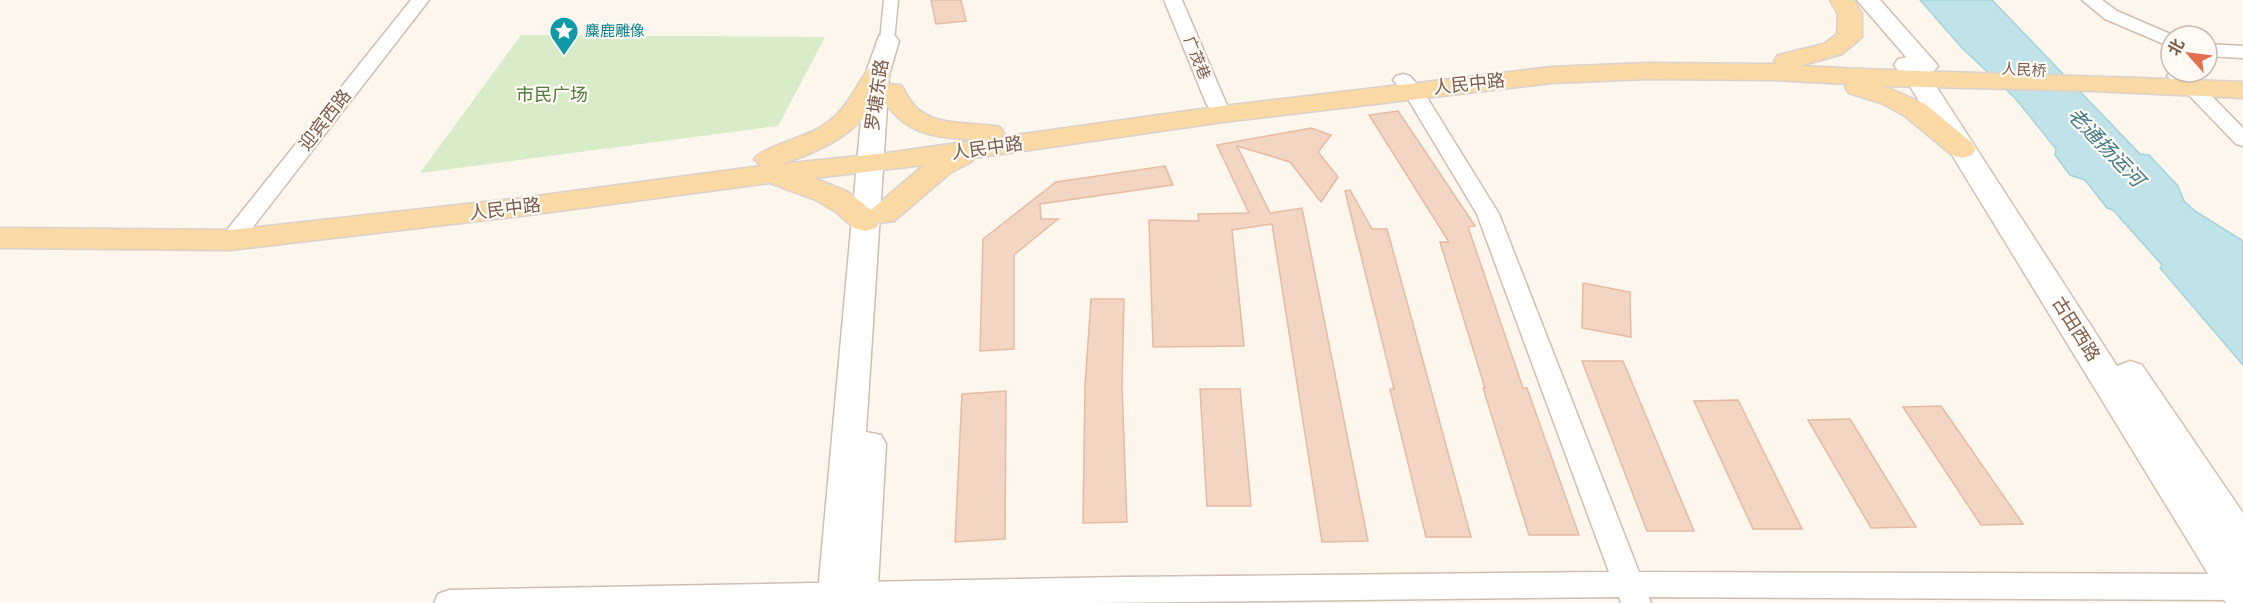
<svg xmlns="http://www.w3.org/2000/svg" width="2243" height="603" font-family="'Open Sans','Noto Sans SC',sans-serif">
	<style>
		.green { fill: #d8ecc9 }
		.water { fill: #bfe3e8; stroke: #a5d3da; stroke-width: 1.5 }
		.building { fill: #f3d5c3; stroke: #e6bba3; stroke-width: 1.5 }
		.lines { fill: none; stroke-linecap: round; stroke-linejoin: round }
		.pedestrian-casing { stroke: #d1beb0; stroke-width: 3 }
		.minor-casing { stroke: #d1beb0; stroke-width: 3 }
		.tertiary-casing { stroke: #d1beb0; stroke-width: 3 }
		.secondary-casing { stroke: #d6c0b0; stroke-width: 3 }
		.primary-casing { stroke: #dad1cd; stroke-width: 3 }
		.pedestrian { fill: #fff; fill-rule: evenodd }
		.minor { fill: #fff; fill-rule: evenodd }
		.tertiary { fill: #fff; fill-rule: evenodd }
		.secondary { fill: #fff; fill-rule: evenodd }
		.primary { fill: #fbd9a5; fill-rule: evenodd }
		.labels { text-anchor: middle; stroke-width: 4.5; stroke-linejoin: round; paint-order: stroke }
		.far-culture-label { font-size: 15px; fill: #0d838f; stroke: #fffaf3; text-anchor: start }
		.far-street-label { font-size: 15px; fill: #7a5c4d; stroke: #fffaf3 }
		.street-label { font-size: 18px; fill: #7a5c4d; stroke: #fffaf3 }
		.park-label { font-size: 18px; fill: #537a41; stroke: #fffaf3 }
		.water-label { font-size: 20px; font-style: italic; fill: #437c86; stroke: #fffaf3 }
	</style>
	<rect width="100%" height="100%" fill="#fdf6ec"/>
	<!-- green -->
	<polygon class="green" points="521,35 825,37 778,126 420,173"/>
	<!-- water -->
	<polygon class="water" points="1920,0 1992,0 2140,154 2149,155 2178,186 2184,201 2195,211 2243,241 2243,365 2160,268 2162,265 2113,210 2107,208 2085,180 2070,175 2055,155 2056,149 2015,98 1962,48"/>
	<!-- building -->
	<g class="building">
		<polygon points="931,0 961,0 966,21 936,24"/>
		<polygon points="1398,111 1475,226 1468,227 1523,388 1527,388 1579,535 1529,535 1483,388 1485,388 1440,242 1449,242 1369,115"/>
		<polygon points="1311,128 1331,135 1318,152 1338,177 1321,202 1290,162 1237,146 1270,213 1302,208 1368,541 1322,542 1272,224 1232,230 1244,346 1153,347 1149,220 1199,221 1198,214 1249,213 1217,145"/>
		<polygon points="1165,166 1173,185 1040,204 1041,219 1058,219 1014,255 1014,349 980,351 983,239 1056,182"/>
		<polygon points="1350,190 1372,229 1387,229 1471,537 1426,537 1390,389 1394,389 1345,191"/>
		<polygon points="1583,283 1630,292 1631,337 1582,328"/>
		<polygon points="1091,299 1124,299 1122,386 1127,522 1083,523 1085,386"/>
		<polygon points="1582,361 1623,361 1694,531 1647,531"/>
		<polygon points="1200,389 1240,389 1251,506 1207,506"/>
		<polygon points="1006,391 1005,539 955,542 962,394"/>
		<polygon points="1738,400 1802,529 1753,529 1694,401"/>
		<polygon points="1941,406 2023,524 1981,525 1903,407"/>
		<polygon points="1850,419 1916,527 1871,528 1808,420"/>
	</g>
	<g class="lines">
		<!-- pedestrian casing -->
		<g class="pedestrian-casing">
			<polygon id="pedestrian" points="884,0 898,0 894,41 887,45 880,41"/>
		</g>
		<!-- minor casing -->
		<g class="minor-casing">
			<g id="minor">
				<polygon points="411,0 429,0 239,245 231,247 223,245 220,240 223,235"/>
				<polygon points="1164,0 1182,0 1226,103 1233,114 1230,118 1216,118 1206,103"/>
				<polygon points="2082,0 2102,0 2117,11 2175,36 2171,36 2171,47 2105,19"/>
				<polygon points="2207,44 2243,46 2243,58 2207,56"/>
				<polygon points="2170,72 2184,72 2200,84 2243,128 2243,146 2236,144 2186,92 2167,76"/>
				<polygon points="1403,74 1410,76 1423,91 1499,214 1639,572 2243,574 2243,600 1649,597 1651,603 1621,603 1619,597 1095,603 434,603 438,594 449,590 1122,577 1609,572 1477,214 1405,94 1393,80 1396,76"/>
			</g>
		</g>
		<!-- tertiary casing -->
		<g class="tertiary-casing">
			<g id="tertiary">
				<polygon points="1857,0 1880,0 1934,61 1938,66 1934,71 1926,73 1918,71"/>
				<polygon points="887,34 895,36 899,41 889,75 866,432 881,435 886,444 877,603 817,603 865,75 879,36"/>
			</g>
		</g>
		<!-- secondary casing -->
		<g class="secondary-casing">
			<polygon id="secondary" points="1907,57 1916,59 1932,80 2117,366 2130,361 2142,365 2243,513 2243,603 2226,603 1908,83 1894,65 1898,59"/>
		</g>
		<!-- primary casing -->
		<g class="primary-casing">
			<path id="primary" d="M1830,0H1854L1862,14V37L1842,54L1800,66C1947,74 2095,75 2243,82V98L2094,91L1884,86L1925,104L1972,143L1976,149L1972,155L1962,158L1952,155L1905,116L1881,103L1849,93L1845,87L1847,84L1773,80L1647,79L1552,83L1223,122L974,158L971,162L950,173L894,221L879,223L876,228L865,231L854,228L836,212L816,200L770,183L521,216L231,250L0,248V228L231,230L521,198L761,166L754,159C761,148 805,137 821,127C846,111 852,93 868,69L877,67L886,69L890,75L886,84L901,85C906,93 910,102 917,108C939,128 974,121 1000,127L1004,133L1001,137L1223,106L1552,67L1647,63L1776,64L1774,61L1778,55L1824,44L1837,34L1838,14ZM880,95C905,136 933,137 978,140L887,153L782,164C823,150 858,134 880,95ZM924,165L871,210L848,192L814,178Z"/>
		</g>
		<!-- pedestrian -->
		<use href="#pedestrian" class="pedestrian"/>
		<!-- minor -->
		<use href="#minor" class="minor"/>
		<!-- tertiary -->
		<use href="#tertiary" class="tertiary"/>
		<!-- secondary -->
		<use href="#secondary" class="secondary"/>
		<!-- primary -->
		<use href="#primary" class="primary"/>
	</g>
	<!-- icons -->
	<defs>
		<g id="sight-pin" transform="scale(1.5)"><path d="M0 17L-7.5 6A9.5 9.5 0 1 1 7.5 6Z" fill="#0f9aa8" stroke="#fffaf3"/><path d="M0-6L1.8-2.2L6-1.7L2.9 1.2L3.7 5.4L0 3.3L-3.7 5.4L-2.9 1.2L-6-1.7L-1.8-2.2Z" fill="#fff"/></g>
	</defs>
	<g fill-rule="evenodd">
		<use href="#sight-pin" x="564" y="31"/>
	</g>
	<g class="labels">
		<!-- far-culture labels -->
		<g class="far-culture-label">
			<text x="585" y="36">麋鹿雕像</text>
		</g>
		<!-- far-street labels -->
		<g class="far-street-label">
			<text transform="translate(1197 58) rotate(68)" y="5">广茂巷</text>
			<text transform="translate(2024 70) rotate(3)" y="5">人民桥</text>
		</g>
		<!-- street labels -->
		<g class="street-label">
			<text transform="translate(1469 84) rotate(-6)" y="6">人民中路</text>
			<text transform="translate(877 95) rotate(-82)" y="6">罗塘东路</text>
			<text transform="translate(325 120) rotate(-52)" y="6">迎宾西路</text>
			<text transform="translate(987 148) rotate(-8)" y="6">人民中路</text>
			<text transform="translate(505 209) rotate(-7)" y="6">人民中路</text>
			<text transform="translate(2076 329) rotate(58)" y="6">古田西路</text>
		</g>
		<!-- park labels -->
		<g class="park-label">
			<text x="552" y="101">市民广场</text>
		</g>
		<!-- water labels -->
		<g class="water-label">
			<text transform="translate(2106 147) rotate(46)" y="7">老通扬运河</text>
		</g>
	</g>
	<!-- north arrow -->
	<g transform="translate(2189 54) rotate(298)"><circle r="28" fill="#fffaf3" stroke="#cabbb1" stroke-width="1.5"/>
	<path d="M0-4.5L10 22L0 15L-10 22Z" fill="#e76f51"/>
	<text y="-9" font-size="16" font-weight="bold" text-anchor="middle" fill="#7a5c4d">北</text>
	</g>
</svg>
